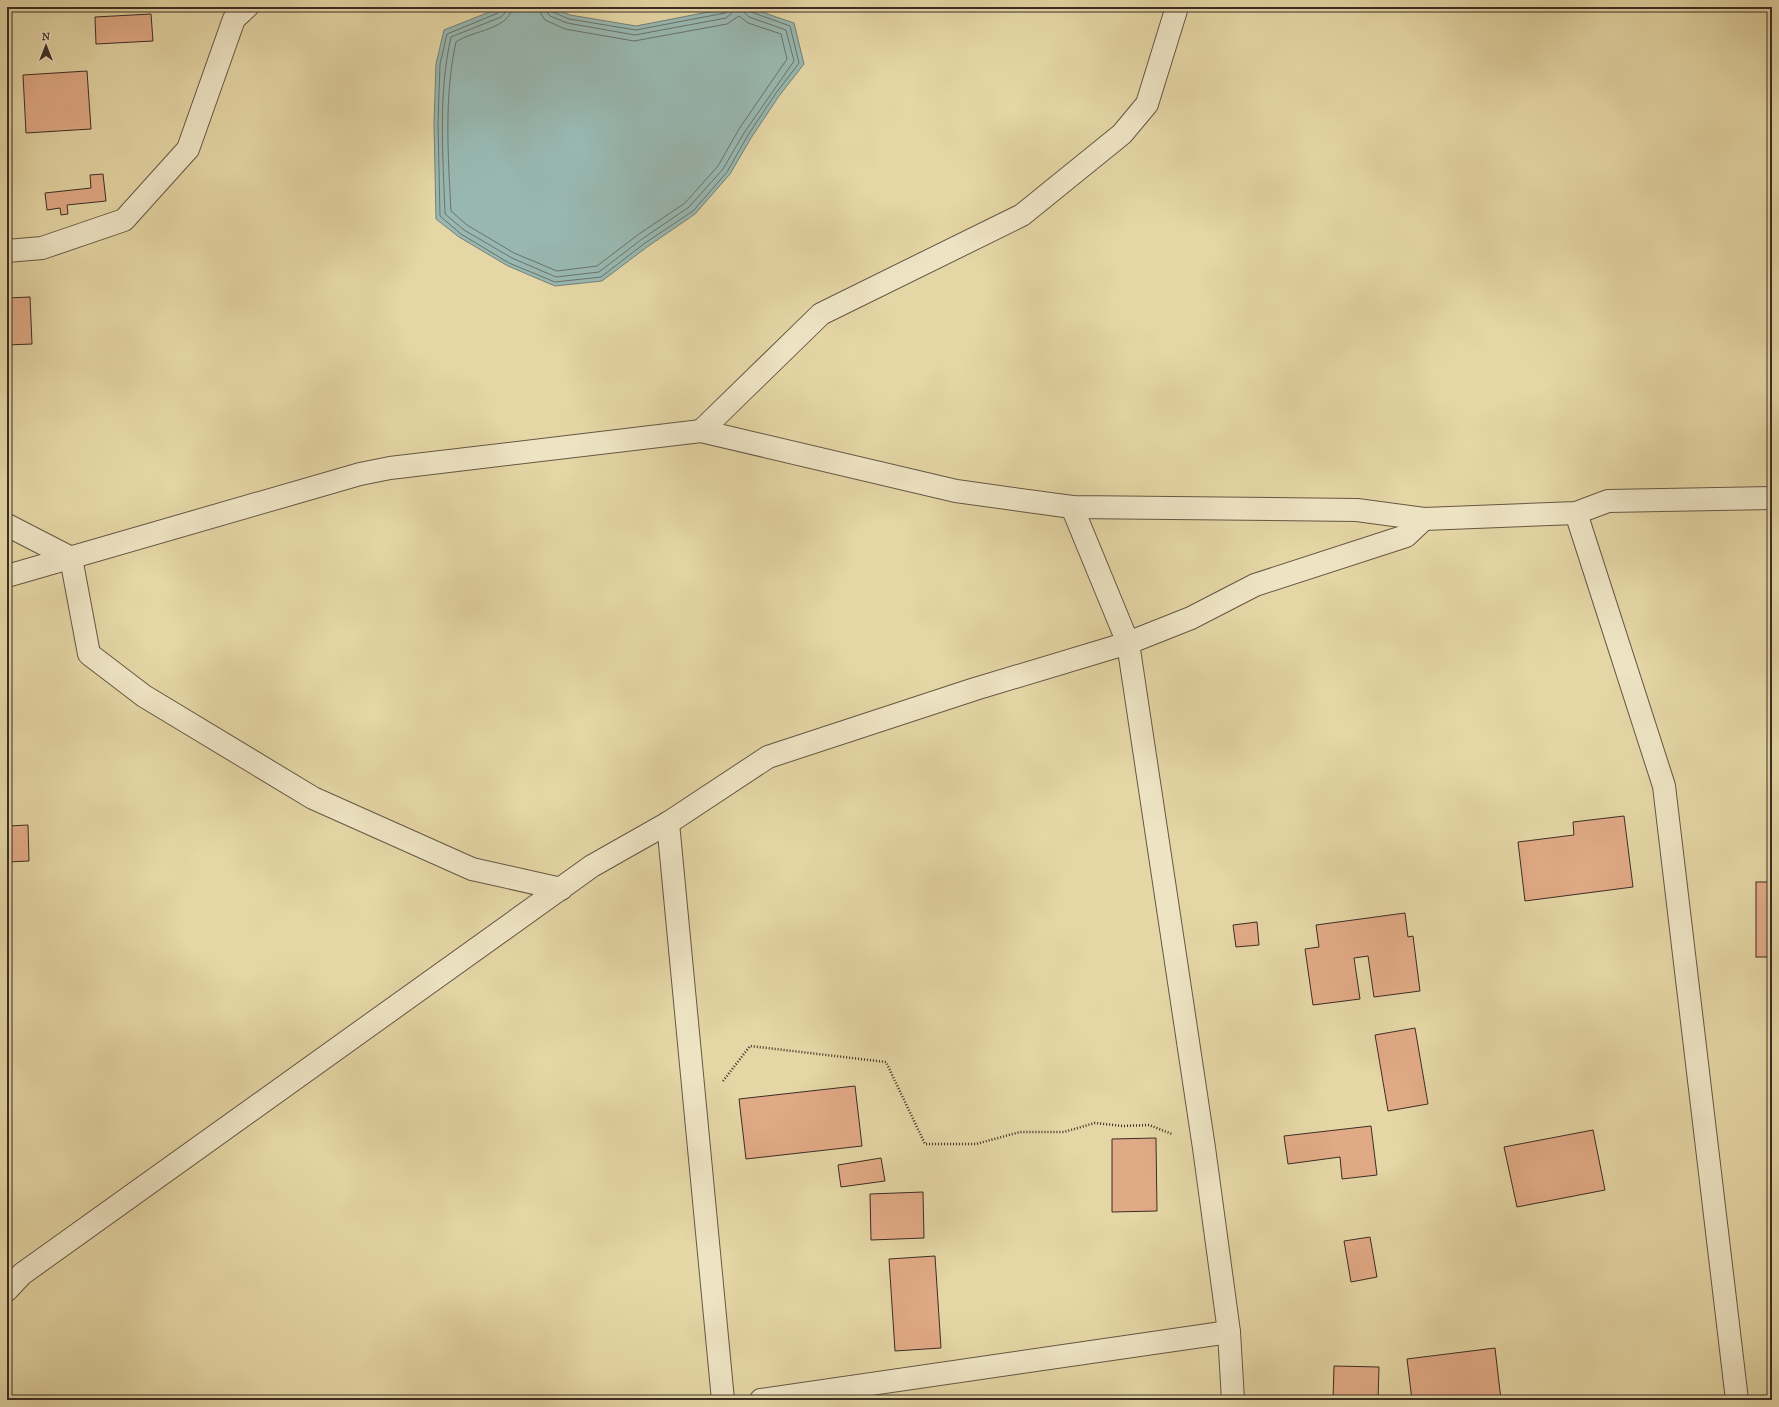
<svg xmlns="http://www.w3.org/2000/svg" width="1779" height="1407" font-family="'IM FELL French Canon',serif">
	<style>
		.water { fill: #98b7b0; stroke: #738078 }
		.lines { fill: none; stroke-linecap: round; stroke-linejoin: round }
		.shore { stroke: #6a726a; stroke-width: 1 }
		.building { fill: #e1aa86; stroke: #3c2d24 }
		.minor-casing { stroke: #665744; stroke-width: 24 }
		.path { stroke: #3c2d24; stroke-width: 2.5; stroke-dasharray: 1 2; stroke-linecap: butt }
		.minor { stroke: #eee4c4; stroke-width: 22 }
	</style>
	<rect width="100%" height="100%" fill="#e5d6a5"/>
	<filter id="stains"><feTurbulence type="fractalNoise" baseFrequency=".005" numOctaves="4"/><feColorMatrix values="0 0 0 0 .2 0 0 0 0 .09 0 0 0 0 .02 0 0 0 .5 -.17"/></filter>
	<radialGradient id="worn" r=".72"><stop offset=".6" stop-color="#630" stop-opacity="0"/><stop offset="1" stop-color="#630" stop-opacity=".3"/></radialGradient>
	<!-- water -->
	<polygon class="water" points="502,7 550,7 570,15 636,26 734,7 747,7 794,23 804,64 779,96 751,138 730,174 695,214 647,247 602,281 555,286 508,266 459,237 436,219 434,123 436,64 444,30"/>
	<g class="lines">
		<!-- shore -->
		<g class="shore">
			<polyline points="501,7 498,13 447,34 440,64 438,123 440,216 461,234 509,263 555,282 601,277 645,243 693,211 727,172 748,135 776,93 799,63 790,26 751,12 749,7"/>
			<path d="M506,7L505,13L501,17L451,37C438,94 443,155 445,214L464,230L512,258L556,277L599,272L642,239L689,207L723,169L744,133L794,61L786,30L749,17L745,13L744,7"/>
			<path d="M512,7C511,29 471,31 456,42C444,96 448,156 451,211L467,225L514,253L557,271L597,266L639,234L685,203L718,166L739,129L787,59L781,34L748,23L739,16L727,24L634,41L565,29L545,20L541,14L540,7"/>
			<polyline points="546,7 547,12 550,16 567,23 635,35 726,18 731,14 733,7"/>
			<polyline points="551,7 553,12 569,19 636,30 725,13 728,11 728,7"/>
		</g>
	</g>
	<!-- building -->
	<g class="building">
		<polygon points="151,14 153,41 96,44 95,17"/>
		<polygon points="87,71 91,129 26,133 23,75"/>
		<polygon points="103,174 106,201 67,205 68,214 61,215 60,208 47,210 45,193 91,188 90,175"/>
		<polygon points="30,297 32,344 7,345 7,298"/>
		<polygon points="1624,816 1633,887 1525,901 1518,842 1574,835 1573,822"/>
		<polygon points="28,825 29,861 7,862 7,826"/>
		<rect x="1756" y="882" width="16" height="75"/>
		<polygon points="1405,913 1408,937 1413,936 1420,991 1374,997 1368,956 1354,958 1360,999 1313,1005 1305,949 1319,947 1316,925"/>
		<polygon points="1257,922 1259,945 1236,947 1233,925"/>
		<polygon points="1415,1028 1428,1104 1388,1111 1375,1035"/>
		<polygon points="855,1086 862,1146 746,1159 739,1099"/>
		<polygon points="1371,1126 1377,1175 1342,1179 1340,1157 1288,1164 1284,1136"/>
		<polygon points="1593,1130 1605,1190 1517,1207 1504,1147"/>
		<polygon points="1156,1138 1157,1211 1112,1212 1112,1139"/>
		<polygon points="881,1158 885,1181 841,1187 838,1165"/>
		<polygon points="923,1192 924,1238 871,1240 870,1194"/>
		<polygon points="1370,1237 1377,1277 1351,1282 1344,1241"/>
		<polygon points="935,1256 941,1348 895,1351 889,1259"/>
		<polygon points="1495,1348 1501,1400 1412,1400 1407,1359"/>
		<polygon points="1334,1366 1379,1367 1378,1400 1333,1400"/>
	</g>
	<g class="lines">
		<!-- minor casing -->
		<g class="minor-casing">
			<g id="minor">
				<polyline points="7,251 42,248 124,220 188,149 234,19 247,7"/>
				<polyline points="701,431 821,314 1022,215 1122,134 1147,104 1177,7"/>
				<polyline points="1072,507 1128,643 1204,1148 1229,1332 1233,1400"/>
				<polyline points="1576,513 1664,786 1737,1400"/>
				<polyline points="7,525 71,558 89,654 144,696 313,798 472,869 561,889"/>
				<polyline points="7,576 360,474 390,468 701,431 956,491 1072,507 1357,510 1424,519 1576,513 1608,501 1772,498"/>
				<polyline points="668,823 723,1400"/>
				<polyline points="7,1290 22,1274 592,866 668,823 768,757 975,689 1128,643 1191,618 1255,585 1406,536 1424,519"/>
				<polyline points="761,1400 1229,1332"/>
			</g>
		</g>
		<!-- path -->
		<polyline class="path" points="723,1081 750,1046 886,1062 925,1144 976,1144 1020,1132 1064,1132 1095,1123 1123,1126 1149,1125 1172,1134"/>
		<!-- minor -->
		<use href="#minor" class="minor"/>
	</g>
	<!-- margin -->
	<rect width="1779" height="1407" fill="none" stroke="#e5d6a5" stroke-width="24"/>
	<rect x="8" y="8" width="1763" height="1391" fill="none" stroke="#3c2d24" stroke-width="2"/>
	<rect x="12" y="12" width="1755" height="1383" fill="none" stroke="#3c2d24"/>
	<!-- north arrow -->
	<g transform="translate(46 46)" stroke="#eee4c4" stroke-width="3" paint-order="stroke">
	<path d="M0-3L7 15L0 10L-7 15Z" fill="#3c2d24"/>
	<text y="-6" font-size="11" font-weight="bold" text-anchor="middle" fill="#3c2d24">N</text>
	</g>
	<rect width="100%" height="100%" filter="url(#stains)"/>
	<rect width="100%" height="100%" fill="url(#worn)"/>
</svg>
